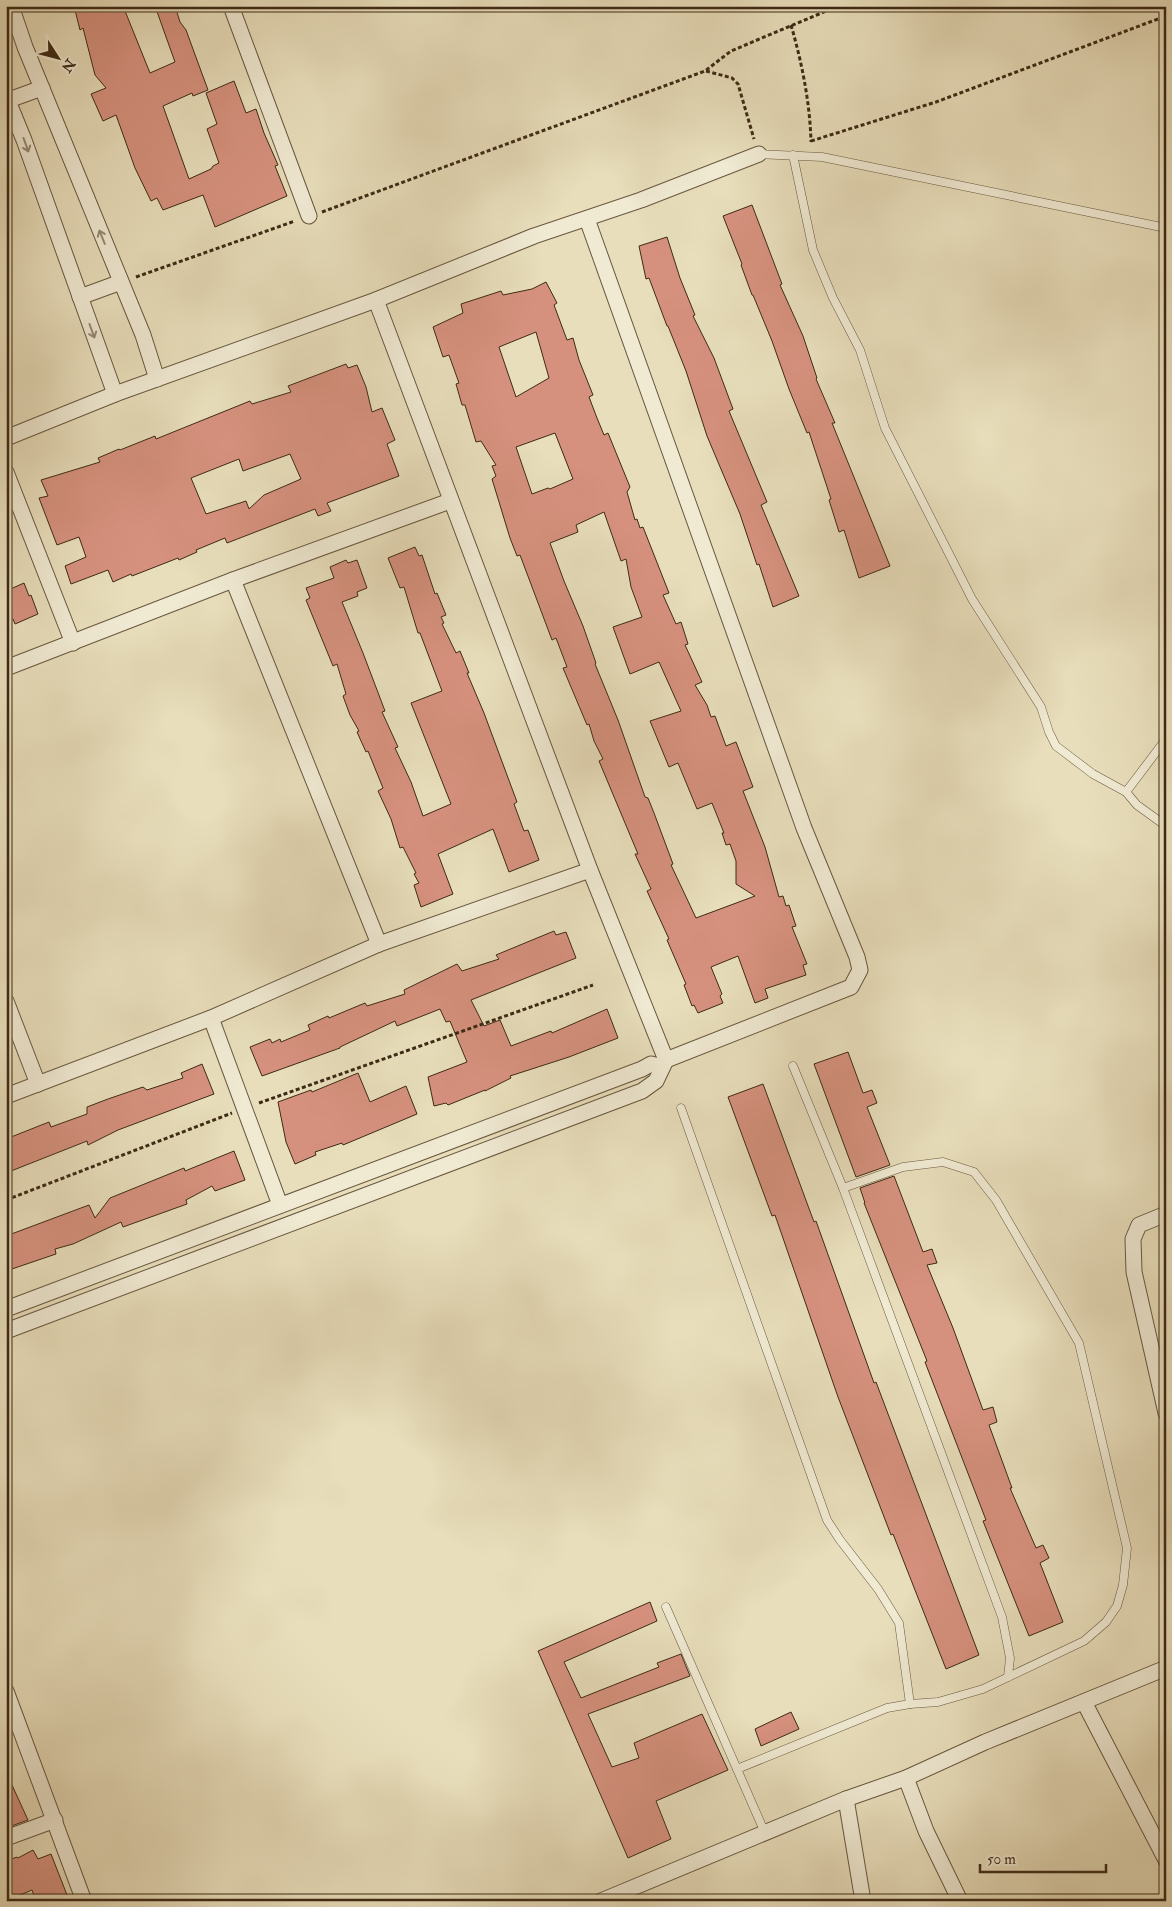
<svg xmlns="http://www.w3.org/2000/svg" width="1172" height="1907" font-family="'IM FELL Double Pica',serif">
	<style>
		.building { fill: #d6917e; stroke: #3d2a15; fill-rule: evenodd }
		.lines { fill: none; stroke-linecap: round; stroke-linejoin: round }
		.service-casing { stroke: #68573e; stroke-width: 9 }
		.minor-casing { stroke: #68573e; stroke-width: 17 }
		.path { stroke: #3d2a15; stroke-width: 3; stroke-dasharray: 4 2.5; stroke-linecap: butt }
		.service { stroke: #f0ead3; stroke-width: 8 }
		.minor { stroke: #f0ead3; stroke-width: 15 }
		.oneway { stroke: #968a74 }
	</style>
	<rect width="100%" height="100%" fill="#e8debb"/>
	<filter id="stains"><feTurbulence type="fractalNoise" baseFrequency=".004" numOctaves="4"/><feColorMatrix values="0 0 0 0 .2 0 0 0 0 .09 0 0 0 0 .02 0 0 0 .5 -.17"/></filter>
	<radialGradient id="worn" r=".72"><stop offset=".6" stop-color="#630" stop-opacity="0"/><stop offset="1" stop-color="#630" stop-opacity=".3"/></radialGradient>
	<!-- building -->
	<g class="building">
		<polygon points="74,6 123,6 150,73 175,62 155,6 175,6 180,22 186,30 208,90 193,96 192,93 163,106 189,179 211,169 213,166 219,163 207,129 217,124 206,93 234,81 246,113 256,109 264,133 278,165 275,166 287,196 215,227 203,195 163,210 157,198 151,201 135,168 116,115 103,121 91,94 106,88 95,75 83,28 80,30"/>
		<polygon points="752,205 782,284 780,285 803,336 817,378 816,379 835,423 832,423 890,566 859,578 844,530 839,532 829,500 831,499 809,432 807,433 789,389 772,341 753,295 752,295 741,265 742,264 723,216"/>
		<polygon points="667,237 680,278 695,315 693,316 714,358 733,409 729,411 767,502 761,505 799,596 773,607 759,564 757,565 740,514 707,436 686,371 668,326 667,326 649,278 646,279 639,246"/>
		<path d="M546,282L557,303L554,305L567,340L573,338L579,360L593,395L589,397L597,418L604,435L608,433L630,487L627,492L635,520L637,519L640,528L643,527L669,593L663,595L676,624L681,622L688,644L685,645L702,682L695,685L707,705L711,717L715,716L726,746L736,742L753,787L743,791L765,847L779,897L783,896L786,906L789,905L796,926L792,927L807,964L803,965L806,975L765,989L768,998L755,1003L738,956L711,967L722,994L720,996L723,1003L698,1013L694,1005L692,1006L684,985L686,984L667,940L669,939L647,891L651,889L635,854H638L599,761L603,759L594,741L589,724L587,725L563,668L567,667L556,638L552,640L520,555L517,556L510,538L492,479L496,476L492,466L496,465L481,441L476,442L465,405H462L456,384L459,383L449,355L443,357L433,327L463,313L461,304L501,291L503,295L532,289ZM536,332L549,378L516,397L499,347ZM555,433L573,479L550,489L548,488L532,494L516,447ZM604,512L621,561L626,559L631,587L642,617L613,627L630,674L659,662L681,711L650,721L669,767L678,763L697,809L712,803L724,833H722L726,845L730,844L736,861V884L755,896L696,918L671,865L673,864L654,813L648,798L645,797L618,720L595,664L596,663L583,626L564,581L550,543L578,532L576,525Z"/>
		<path d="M346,364L348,368L357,365L366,387L372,412L382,408L395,440L387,444L399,476L327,503L331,511L318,516L315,509L227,543L225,538L196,550L197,552L179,560L178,558L132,576L131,574L113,582L108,570L71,584L65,566L86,557L79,537L57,545L39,498L48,496L41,480L100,462L98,458L119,449L120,450L155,436L156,439L250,401L252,404L291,392L288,386ZM290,454L301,479L264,495L249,509L246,501L206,514L191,478L239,459L243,471Z"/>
		<polygon points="415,547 419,556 422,555 435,594 437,593 446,615 441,617 444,623 442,624 456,653 460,651 469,673 467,673 484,713 517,802 514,804 524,831 528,830 539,860 509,872 493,829 438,854 453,894 421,907 414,885 419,883 414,874 416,873 403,847 400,848 391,819 378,791 383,788 368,751 366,752 357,732 359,731 350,715 343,696 346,694 337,664 333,666 306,600 310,598 306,588 334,578 330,567 346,560 348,563 357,560 367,588 357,592 358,596 342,602 363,653 385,711 382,712 398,747 395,748 411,782 423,816 451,804 411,703 442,691 420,633 418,633 404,587 400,588 388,558"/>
		<polygon points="24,583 29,596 31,595 38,614 15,624 13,619 6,622 6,591"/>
		<polygon points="554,931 556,935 566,932 576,958 471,1000 484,1026 500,1020 511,1046 551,1031 552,1033 607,1009 618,1038 569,1057 510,1076 511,1078 485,1091 485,1090 448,1105 446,1103 434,1106 428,1077 467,1062 450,1021 446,1022 440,1009 397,1026 395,1021 340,1047 340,1048 262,1076 250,1047 270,1039 272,1043 280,1039 281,1042 310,1030 308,1025 328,1016 329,1018 365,1003 367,1006 405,994 404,990 457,964 462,971 499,959 496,955"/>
		<polygon points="848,1052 863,1093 872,1090 877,1103 867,1107 890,1165 856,1177 814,1064"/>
		<polygon points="202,1064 214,1094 118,1130 88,1145 87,1141 6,1173 6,1139 49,1122 51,1127 87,1114 87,1107 108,1099 143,1087 147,1090 183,1078 181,1073"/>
		<polygon points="358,1073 370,1102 406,1086 417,1114 343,1145 342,1143 315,1152 316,1155 295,1164 286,1142 278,1102 311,1090 312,1092"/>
		<polygon points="763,1084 814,1222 816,1221 874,1383 876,1382 979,1655 946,1669 893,1534 891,1535 838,1397 775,1215 772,1216 728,1097"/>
		<polygon points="234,1151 245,1180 215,1191 212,1186 186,1200 187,1204 123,1227 121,1222 73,1244 55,1249 56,1254 6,1271 6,1236 89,1205 95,1218 110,1198 184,1168 185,1171"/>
		<polygon points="894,1176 923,1252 932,1249 937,1263 927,1265 953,1328 983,1410 993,1407 997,1422 989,1425 1012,1488 1010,1488 1036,1548 1043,1545 1049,1558 1040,1563 1063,1622 1029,1636 983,1521 986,1520 925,1362 927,1361 864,1203 865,1203 860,1188"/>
		<polygon points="650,1602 657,1621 564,1662 581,1698 659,1667 657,1663 681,1654 690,1676 588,1714 612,1767 639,1758 634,1743 702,1714 728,1770 656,1801 671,1839 628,1858 538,1651"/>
		<polygon points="791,1712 799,1729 761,1746 755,1729"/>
		<polygon points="6,1772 28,1820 6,1828"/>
		<polygon points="33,1850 38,1859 51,1854 67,1895 53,1901 36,1901 32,1890 13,1898 7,1882 10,1881 6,1870 6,1861 17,1857 18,1858"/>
	</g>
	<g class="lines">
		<!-- service casing -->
		<g class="service-casing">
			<g id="service">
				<polyline points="759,154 822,157 1166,228"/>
				<polyline points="793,155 813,250 833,298 860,350 885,428 972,599 1041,707 1049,732 1056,746 1093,774 1126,792"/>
				<polyline points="1166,739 1126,792 1137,805 1166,826"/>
				<polyline points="793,1066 843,1188 1002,1617 1010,1658 1008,1677"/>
				<polyline points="681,1108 827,1520 840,1540 878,1589 899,1623 910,1704"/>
				<polyline points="666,1607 765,1833"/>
				<polyline points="737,1769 887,1708 910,1704 938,1702 983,1689 1084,1641 1106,1622 1117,1606 1123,1585 1127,1548 1079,1343 996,1200 974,1172 943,1162 903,1167 843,1188"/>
			</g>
		</g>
		<!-- minor casing -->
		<g class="minor-casing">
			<g id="minor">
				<polyline points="11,6 25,47 143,335 157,379"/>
				<polyline points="231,6 309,216"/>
				<polyline points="6,96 24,140 115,394"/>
				<polyline points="6,101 42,88"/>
				<polyline points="587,219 804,828 857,957 860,970 851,987 666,1060"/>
				<polyline points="80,297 121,282"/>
				<polyline points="6,438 115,394 376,300 534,236 641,200 759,154"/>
				<polyline points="6,472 73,643"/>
				<polyline points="233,580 379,944"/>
				<polyline points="6,668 233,580 450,501"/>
				<polyline points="6,1001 38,1084"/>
				<polyline points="211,1018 280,1205"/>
				<polyline points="6,1096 211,1018 379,944 590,870"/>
				<polyline points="1166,1214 1139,1225 1133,1239 1134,1272 1166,1413"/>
				<polyline points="6,1309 642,1069 651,1064 662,1067"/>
				<polyline points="6,1331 642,1091 656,1081 666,1060 590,870 376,300"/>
				<polyline points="6,1691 84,1901"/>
				<polyline points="1084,1702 1166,1860"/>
				<polyline points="906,1778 926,1831 960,1901"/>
				<polyline points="846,1799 863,1901"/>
				<polyline points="6,1838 55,1820"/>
				<polyline points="601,1901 846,1799 906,1778 985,1742 1166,1668"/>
			</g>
		</g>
		<!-- path -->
		<g class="path">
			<path d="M791,25C802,63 810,103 811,142"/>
			<polyline points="706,71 732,78 738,84 754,139"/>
			<polyline points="811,141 936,102 1166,16"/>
			<polyline points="322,212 705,71 731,51 838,6"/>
			<polyline points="136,277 295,221"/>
			<polyline points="259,1103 593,985"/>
			<polyline points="6,1200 232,1113"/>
		</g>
		<!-- service -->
		<use href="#service" class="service"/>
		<!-- minor -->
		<use href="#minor" class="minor"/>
	</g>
	<!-- one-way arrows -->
	<defs><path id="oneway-shaft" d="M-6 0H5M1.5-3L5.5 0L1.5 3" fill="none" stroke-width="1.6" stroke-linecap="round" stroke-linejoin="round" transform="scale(1.25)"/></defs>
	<g class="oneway">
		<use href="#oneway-shaft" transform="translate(26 145) rotate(70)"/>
		<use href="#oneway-shaft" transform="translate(102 237) rotate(-112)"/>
		<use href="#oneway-shaft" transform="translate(92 331) rotate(70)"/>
	</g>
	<!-- margin -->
	<rect width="1172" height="1907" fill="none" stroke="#e8debb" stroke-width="25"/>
	<rect x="8" y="8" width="1157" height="1892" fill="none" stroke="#3d2a15" stroke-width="2.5"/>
	<rect x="12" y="12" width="1147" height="1882" fill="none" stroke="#3d2a15"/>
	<!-- north arrow -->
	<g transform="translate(58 58) rotate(126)" stroke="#f0ead3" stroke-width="4" paint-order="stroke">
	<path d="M0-4L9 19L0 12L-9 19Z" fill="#3d2a15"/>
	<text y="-8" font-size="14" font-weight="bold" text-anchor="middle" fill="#3d2a15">N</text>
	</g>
	<!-- scale -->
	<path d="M980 1864v8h126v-8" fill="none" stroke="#3d2a15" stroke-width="2.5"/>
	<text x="987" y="1864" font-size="15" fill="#3d2a15" stroke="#f0ead3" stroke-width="4" paint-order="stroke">50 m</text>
	<rect width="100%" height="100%" filter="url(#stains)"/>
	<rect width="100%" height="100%" fill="url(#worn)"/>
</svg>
